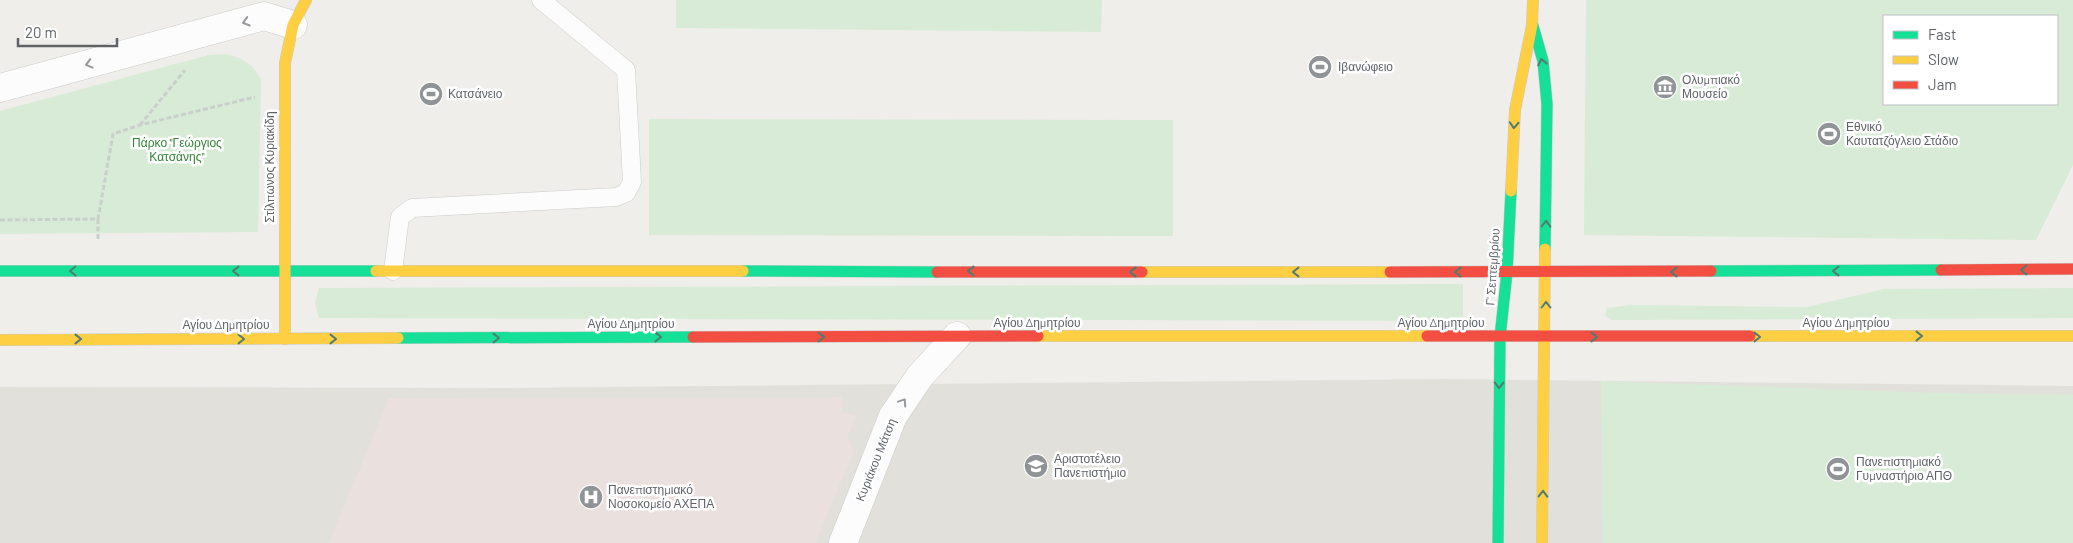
<svg xmlns="http://www.w3.org/2000/svg" width="2073" height="543" font-family="Barlow,sans-serif">
	<style>
		.education { fill: #e2e0da }
		.medical { fill: #eae0de }
		.green { fill: #d8ebd6; fill-rule: evenodd }
		.lines { fill: none; stroke-linecap: round; stroke-linejoin: round }
		.lane-casing { stroke: #cbcccc; stroke-width: 19 }
		.street-casing { stroke: #cbcccc; stroke-width: 29 }
		.fast-casing { stroke: #cacacb; stroke-width: 12 }
		.slow-casing { stroke: #cacacb; stroke-width: 12 }
		.jam-casing { stroke: #cacacb; stroke-width: 12 }
		.path { stroke: #cacfcc; stroke-width: 3; stroke-dasharray: 5 2.5; stroke-linecap: butt }
		.lane { stroke: #fdfcfc; stroke-width: 18 }
		.street { stroke: #fdfcfc; stroke-width: 28 }
		.fast { stroke: #16e098; stroke-width: 11 }
		.slow { stroke: #ffcf43; stroke-width: 11 }
		.jam { stroke: #f24e42; stroke-width: 11 }
		.oneway { stroke: #96999c }
		.oneway2 { stroke: #507c72 }
		.labels { text-anchor: middle; stroke-width: 5; stroke-linejoin: round; paint-order: stroke }
		.poi-label { font-size: 12px; fill: #5f6368; stroke: #fff; text-anchor: start }
		.park-label { font-size: 12px; fill: #348238; stroke: #fff }
		.street-label { font-size: 12px; fill: #5f6368; stroke: #fff }
	</style>
	<rect width="100%" height="100%" fill="#efeeea"/>
	<!-- education -->
	<polygon class="education" points="1445,379 2073,386 2073,543 0,543 0,387 501,388"/>
	<!-- medical -->
	<polygon class="medical" points="843,397 842,412 857,416 847,438 854,451 815,543 329,543 389,398"/>
	<!-- green -->
	<g class="green">
		<polygon points="676,0 1102,0 1101,32 676,28"/>
		<path d="M1586,0H2073V165L2036,240L1584,235ZM1884,16H2057V104H1884Z"/>
		<path d="M226,54C243,58 253,64 261,79L258,232L0,234V111L209,55Z"/>
		<polygon points="649,119 1173,120 1173,236 649,235"/>
		<polygon points="1463,284 1463,321 319,318 315,303 319,288"/>
		<polygon points="2073,288 2073,318 1612,320 1605,316 1607,308 1632,305 1807,307 1884,289"/>
		<polygon points="1601,381 1937,393 2073,395 2073,543 1603,543"/>
	</g>
	<g class="lines">
		<!-- lane casing -->
		<g class="lane-casing">
			<polyline id="lane" points="393,271 400,217 412,208 616,197 626,193 632,182 626,70 541,0"/>
		</g>
		<!-- street casing -->
		<g class="street-casing">
			<g id="street">
				<polyline points="0,88 264,16 293,25"/>
				<polyline points="843,543 893,416 920,376 957,336"/>
			</g>
		</g>
		<!-- fast casing -->
		<g class="fast-casing">
			<g id="fast">
				<polyline points="1533,26 1543,61 1547,104 1545,249"/>
				<polyline points="0,271 376,271"/>
				<polyline points="743,271 937,272"/>
				<polyline points="1711,271 1941,270"/>
				<polyline points="398,338 693,337"/>
				<polyline points="1498,543 1500,337 1507,272 1511,191"/>
			</g>
		</g>
		<!-- slow casing -->
		<g class="slow-casing">
			<g id="slow">
				<polyline points="1511,191 1515,110 1532,25 1533,0"/>
				<polyline points="376,271 743,271"/>
				<polyline points="1142,272 1390,272"/>
				<polyline points="1038,336 1427,336"/>
				<polyline points="1750,336 2073,336"/>
				<polyline points="285,339 285,63 293,25 306,0"/>
				<polyline points="0,340 398,338"/>
				<polyline points="1542,543 1545,249"/>
			</g>
		</g>
		<!-- jam casing -->
		<g class="jam-casing">
			<g id="jam">
				<polyline points="1941,270 2073,269"/>
				<polyline points="937,272 1142,272"/>
				<polyline points="1390,272 1711,271"/>
				<polyline points="1427,336 1750,336"/>
				<polyline points="693,337 1038,336"/>
			</g>
		</g>
		<!-- path -->
		<g class="path">
			<polyline points="140,125 185,70"/>
			<polyline points="98,219 98,241"/>
			<polyline points="0,220 98,219 113,134 140,125 255,97"/>
		</g>
		<!-- lane -->
		<use href="#lane" class="lane"/>
		<!-- street -->
		<use href="#street" class="street"/>
		<!-- fast -->
		<use href="#fast" class="fast"/>
		<!-- slow -->
		<use href="#slow" class="slow"/>
		<!-- jam -->
		<use href="#jam" class="jam"/>
	</g>
	<!-- one-way arrows -->
	<defs><path id="oneway-chevron" d="M-2-3.5L2.5 0L-2 3.5" fill="none" stroke-width="1.6" stroke-linecap="round" stroke-linejoin="round" transform="scale(1.25)"/></defs>
	<g class="oneway">
		<use href="#oneway-chevron" transform="translate(246 22) rotate(164)"/>
		<use href="#oneway-chevron" transform="translate(89 64) rotate(165)"/>
		<use href="#oneway-chevron" transform="translate(903 402) rotate(-56)"/>
	</g>
	<g class="oneway2">
		<use href="#oneway-chevron" transform="translate(1542 62) rotate(-102)"/>
		<use href="#oneway-chevron" transform="translate(1514 125) rotate(93)"/>
		<use href="#oneway-chevron" transform="translate(1546 224) rotate(-89)"/>
		<use href="#oneway-chevron" transform="translate(2024 270) rotate(179)"/>
		<use href="#oneway-chevron" transform="translate(73 271) rotate(179)"/>
		<use href="#oneway-chevron" transform="translate(236 271) rotate(180)"/>
		<use href="#oneway-chevron" transform="translate(971 271) rotate(-180)"/>
		<use href="#oneway-chevron" transform="translate(1836 271) rotate(180)"/>
		<use href="#oneway-chevron" transform="translate(1133 272) rotate(-180)"/>
		<use href="#oneway-chevron" transform="translate(1296 272) rotate(-180)"/>
		<use href="#oneway-chevron" transform="translate(1458 272) rotate(-180)"/>
		<use href="#oneway-chevron" transform="translate(1674 272) rotate(180)"/>
		<use href="#oneway-chevron" transform="translate(1546 305) rotate(-90)"/>
		<use href="#oneway-chevron" transform="translate(1919 336)"/>
		<use href="#oneway-chevron" transform="translate(658 337)"/>
		<use href="#oneway-chevron" transform="translate(821 337)"/>
		<use href="#oneway-chevron" transform="translate(1594 337)"/>
		<use href="#oneway-chevron" transform="translate(1757 337)"/>
		<use href="#oneway-chevron" transform="translate(496 338)"/>
		<use href="#oneway-chevron" transform="translate(78 339)"/>
		<use href="#oneway-chevron" transform="translate(241 339)"/>
		<use href="#oneway-chevron" transform="translate(333 339)"/>
		<use href="#oneway-chevron" transform="translate(1499 385) rotate(91)"/>
		<use href="#oneway-chevron" transform="translate(1543 494) rotate(-89)"/>
	</g>
	<!-- icons -->
	<defs>
		<g id="stadium-disc" transform="scale(1.25)"><circle r="9.5" fill="#919496" stroke="#fff"/><path d="M0-5a6.5 5 0 1 0 0 10a6.5 5 0 1 0 0-10ZM-3.5-1.8h7v3.6h-7Z" fill="#fff"/></g>
		<g id="museum-disc" transform="scale(1.25)"><circle r="9.5" fill="#919496" stroke="#fff"/><path d="M0-6L6-3V-2H-6V-3ZM-5-1h2V3h-2ZM-1-1h2V3h-2ZM3-1h2V3H3ZM-6 4H6V6H-6Z" fill="#fff"/></g>
		<g id="university-disc" transform="scale(1.25)"><circle r="9.5" fill="#919496" stroke="#fff"/><path d="M0-5L7-2L0 1L-7-2ZM-4 1L0 2.5L4 1V4Q0 6-4 4Z" fill="#fff"/></g>
		<g id="hospital-disc" transform="scale(1.25)"><circle r="9.5" fill="#919496" stroke="#fff"/><path d="M-5-5h3v3.5h4V-5h3V5h-3V1.5h-4V5h-3Z" fill="#fff"/></g>
	</defs>
	<g fill-rule="evenodd">
		<use href="#stadium-disc" x="1320" y="67"/>
		<use href="#museum-disc" x="1665" y="87"/>
		<use href="#stadium-disc" x="431" y="94"/>
		<use href="#stadium-disc" x="1829" y="134"/>
		<use href="#university-disc" x="1036" y="466"/>
		<use href="#stadium-disc" x="1838" y="469"/>
		<use href="#hospital-disc" x="591" y="497"/>
	</g>
	<g class="labels">
		<!-- poi labels -->
		<g class="poi-label">
			<text x="1338" y="71">Ιβανώφειο</text>
			<text x="1682" y="84">Ολυμπιακό<tspan x="1682" dy="14">Μουσείο</tspan></text>
			<text x="448" y="98">Κατσάνειο</text>
			<text x="1846" y="131">Εθνικό<tspan x="1846" dy="14">Καυτατζόγλειο Στάδιο</tspan></text>
			<text x="1054" y="463">Αριστοτέλειο<tspan x="1054" dy="14">Πανεπιστήμιο</tspan></text>
			<text x="1856" y="466">Πανεπιστημιακό<tspan x="1856" dy="14">Γυμναστήριο ΑΠΘ</tspan></text>
			<text x="608" y="494">Πανεπιστημιακό<tspan x="608" dy="14">Νοσοκομείο ΑΧΕΠΑ</tspan></text>
		</g>
		<!-- park labels -->
		<g class="park-label">
			<text x="177" y="147">Πάρκο "Γεώργιος<tspan x="177" dy="14">Κατσάνης"</tspan></text>
		</g>
		<!-- street labels -->
		<g class="street-label">
			<text transform="translate(270 167) rotate(-90)" y="4">Στίλπωνος Κυριακίδη</text>
			<text transform="translate(1493 267) rotate(-86)" y="4">Γ' Σεπτεμβρίου</text>
			<text x="1037" y="327">Αγίου Δημητρίου</text>
			<text x="1441" y="327">Αγίου Δημητρίου</text>
			<text x="1846" y="327">Αγίου Δημητρίου</text>
			<text x="631" y="328">Αγίου Δημητρίου</text>
			<text x="226" y="329">Αγίου Δημητρίου</text>
			<text transform="translate(876 460) rotate(-68)" y="4">Κυριάκου Μάτση</text>
		</g>
	</g>
	<!-- legend -->
	<rect x="1883" y="15" width="175" height="90" fill="#ffffff" stroke="#bfc1c3"/>
	<rect x="1893" y="31" width="25" height="8" fill="#16e098" stroke="#bfc1c3"/>
	<text x="1928" y="40" font-size="15" fill="#5f6368">Fast</text>
	<rect x="1893" y="56" width="25" height="8" fill="#ffcf43" stroke="#bfc1c3"/>
	<text x="1928" y="65" font-size="15" fill="#5f6368">Slow</text>
	<rect x="1893" y="81" width="25" height="8" fill="#f24e42" stroke="#bfc1c3"/>
	<text x="1928" y="90" font-size="15" fill="#5f6368">Jam</text>
	<!-- scale -->
	<path d="M18 38v8h99v-8" fill="none" stroke="#5f6368" stroke-width="2.5"/>
	<text x="25" y="38" font-size="15" fill="#5f6368" stroke="#ffffff" stroke-width="4" paint-order="stroke">20 m</text>
</svg>
